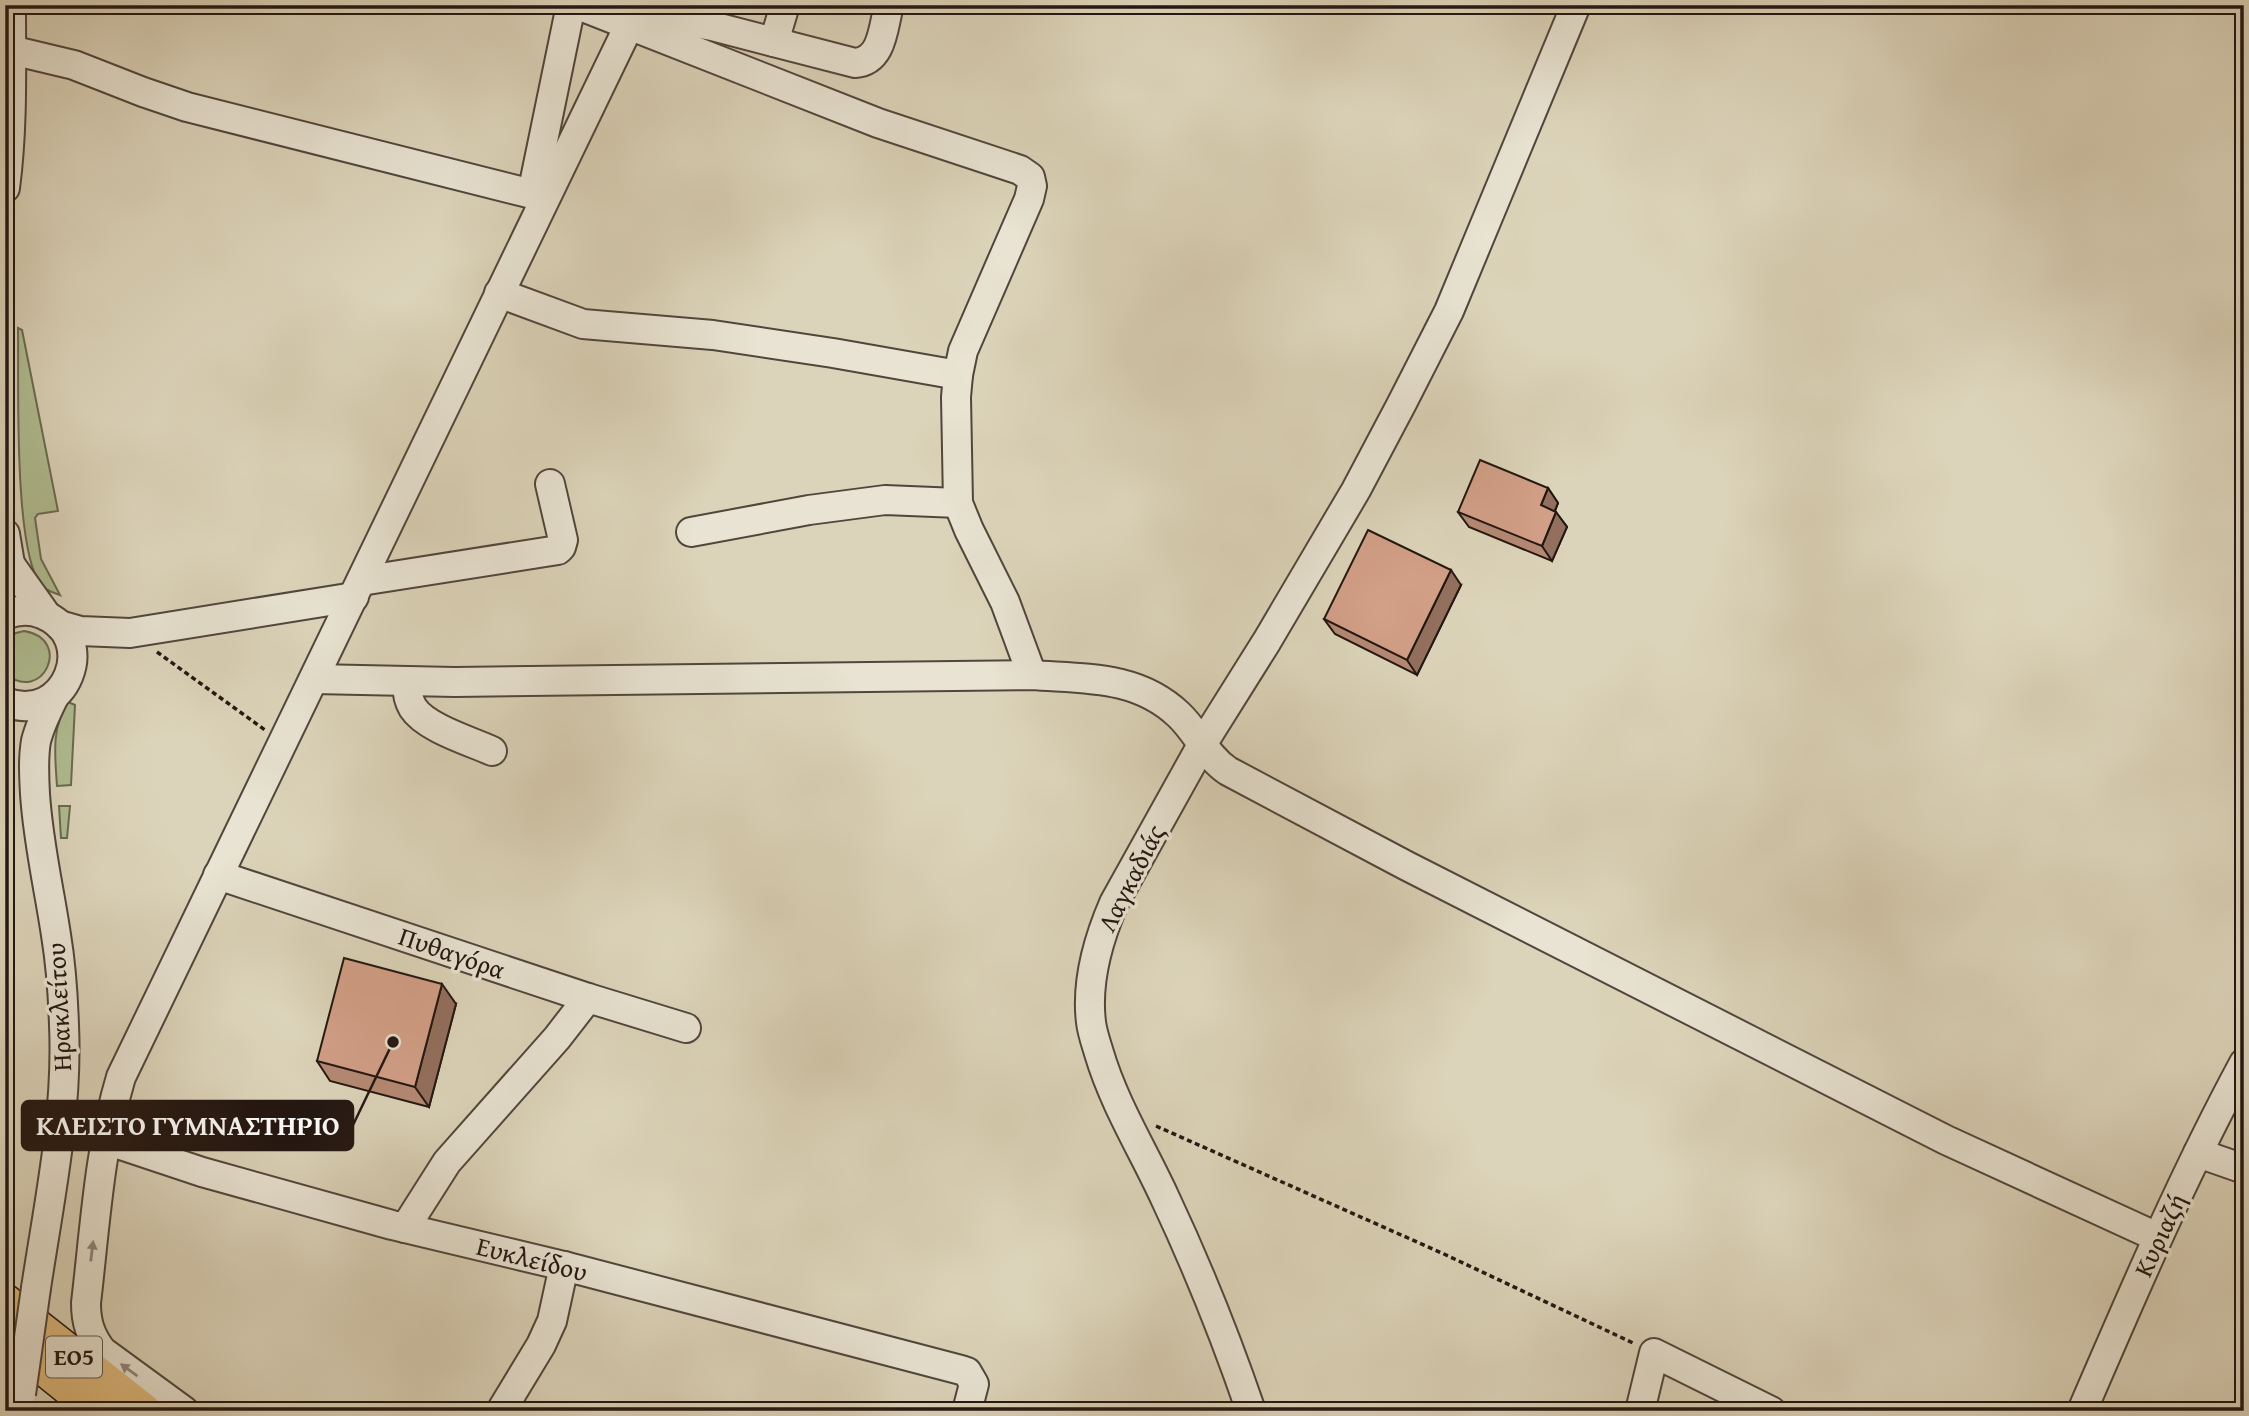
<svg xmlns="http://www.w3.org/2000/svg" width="2249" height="1416" font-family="'Gentium Book Plus',serif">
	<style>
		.green { fill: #afbd91; stroke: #696a52; stroke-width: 2 }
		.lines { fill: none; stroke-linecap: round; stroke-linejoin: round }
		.minor-casing { stroke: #51463c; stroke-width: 32 }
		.major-casing { stroke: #231712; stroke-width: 38 }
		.path { stroke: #231712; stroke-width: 3.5; stroke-dasharray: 5 3.5; stroke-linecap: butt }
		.minor { stroke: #e8e3d2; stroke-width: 28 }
		.major { stroke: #deba7d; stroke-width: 35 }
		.minor-bridge-casing { stroke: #51463c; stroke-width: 32; stroke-linecap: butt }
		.minor-bridge { stroke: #e8e3d2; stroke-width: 28 }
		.wall { fill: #b58974; stroke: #231712; stroke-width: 2 }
		.shaded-wall { fill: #936f5e; stroke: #231712; stroke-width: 2 }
		.building { fill: #d29f87; stroke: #231712; stroke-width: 2 }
		.oneway { fill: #8f877c }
		.labels { text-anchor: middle; stroke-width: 7; stroke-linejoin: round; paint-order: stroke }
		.shield { fill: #e8e3d2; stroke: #5e544c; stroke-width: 2 }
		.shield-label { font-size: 24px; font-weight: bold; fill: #231712 }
		.street-label { font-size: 26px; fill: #231712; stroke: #e8e3d2 }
		.leader { fill: none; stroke: #231712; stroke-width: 2.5 }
		.callout-dot { fill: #231712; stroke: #e8e3d2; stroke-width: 2.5 }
		.callout { fill: #231712; stroke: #231712; stroke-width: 2.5 }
		.callout-label { font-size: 28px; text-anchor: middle; font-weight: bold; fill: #fff }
	</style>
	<rect width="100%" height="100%" fill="#dcd4ba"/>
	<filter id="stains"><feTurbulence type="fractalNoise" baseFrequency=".00286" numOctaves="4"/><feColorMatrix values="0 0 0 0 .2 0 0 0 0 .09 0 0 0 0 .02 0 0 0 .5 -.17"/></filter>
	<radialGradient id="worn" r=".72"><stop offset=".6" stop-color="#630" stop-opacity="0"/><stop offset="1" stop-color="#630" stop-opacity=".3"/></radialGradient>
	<!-- green -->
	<g class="green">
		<path d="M18,328L22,330L58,511L38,514L35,518L41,559L60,595C53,592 46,591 41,585C13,550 19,378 18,328Z"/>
		<path d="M24,631C74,639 42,706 5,673V641L16,633Z"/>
		<path d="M68,702L75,705L71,785L57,786C55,756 51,728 68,702Z"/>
		<polygon points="59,806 70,806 67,838 61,838"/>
	</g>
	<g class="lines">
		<!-- minor casing -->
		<g class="minor-casing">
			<g id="minor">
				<polyline points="578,5 878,123 1020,170 1030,177 1032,186 1029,199 963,351 958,375 956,397 958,503 969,530 1005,602 1032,675"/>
				<path d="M638,7L668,18L712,26L855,63C883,61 883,27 889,5"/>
				<polyline points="774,42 785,5"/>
				<polyline points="11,50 74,65 143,92 187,107 532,194"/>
				<path d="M5,188C13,127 11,66 11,5"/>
				<polyline points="545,198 532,194 571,5"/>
				<polyline points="499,293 583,324 713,335 833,353 958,375"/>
				<polyline points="691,532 809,510 885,500 958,503"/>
				<polyline points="5,534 10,564 5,580"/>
				<polyline points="10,564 47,616"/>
				<polyline points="361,581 558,550 561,547 563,540 550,484"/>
				<path d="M5,615C17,610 30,609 42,614C101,637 66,726 5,702"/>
				<polyline points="59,625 80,631 130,633 354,597"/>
				<path d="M314,679L455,682L1032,675C1084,679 1137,675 1179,715C1197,732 1207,757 1228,771L1407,866L1946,1140L2157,1237"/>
				<path d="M407,682C407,691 408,700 413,708C426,728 470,741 492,751"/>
				<polyline points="218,875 588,998 686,1028"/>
				<polyline points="106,1140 202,1172 392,1225 564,1266 961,1370 967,1372 974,1384 967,1411"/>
				<polyline points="2198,1153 2244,1169"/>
				<polyline points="405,1228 447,1162 557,1038 588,998"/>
				<path d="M36,1288C49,1202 68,1113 64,1025C63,995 61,965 56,935C49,888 38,842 35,794C34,776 33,758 36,741C40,725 47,711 54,697"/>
				<path d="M184,1411L102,1351C90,1335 86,1322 86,1303C95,1227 99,1150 121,1077L639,5"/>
				<polyline points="501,1411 541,1345 552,1321 564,1266"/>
				<path d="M1251,1411C1226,1338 1198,1268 1165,1198C1143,1150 1114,1104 1099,1053C1096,1043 1092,1032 1091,1022C1086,981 1098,940 1114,903L1203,743L1267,641L1356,490L1401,405L1449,311L1576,5"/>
				<polyline points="1640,1411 1654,1353 1771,1411"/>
				<path d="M2082,1411C2133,1293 2183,1176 2244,1063"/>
			</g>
		</g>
		<!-- major casing -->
		<g class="major-casing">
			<g id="major">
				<polyline points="5,1302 143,1411"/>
				<polyline points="5,1336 98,1411"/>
			</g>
		</g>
		<!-- path -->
		<g class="path">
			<polyline points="157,652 265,730"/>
			<polyline points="1156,1126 1444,1254 1633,1343"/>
		</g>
		<!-- minor -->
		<use href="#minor" class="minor"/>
		<!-- major -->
		<use href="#major" class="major"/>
		<!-- minor-bridge casing -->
		<g class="minor-bridge-casing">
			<polyline id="minor-bridge" points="21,1394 36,1288"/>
		</g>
		<!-- minor-bridge -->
		<use href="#minor-bridge" class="minor-bridge"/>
	</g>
	<!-- wall -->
	<g class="wall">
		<polygon points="1548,488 1558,503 1555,511 1567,527 1552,561 1469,527 1458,512"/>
		<polygon points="1461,585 1417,675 1335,634 1324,619"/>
		<polygon points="456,1004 429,1107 330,1081 317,1061"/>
	</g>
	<!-- shaded-wall -->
	<g class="shaded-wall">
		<polygon points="1548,488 1558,503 1551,520 1541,505"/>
		<polygon points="1556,512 1567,527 1552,561 1542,546"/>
		<polygon points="1451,570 1461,585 1417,675 1407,660"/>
		<polygon points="442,984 456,1004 429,1107 415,1087"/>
	</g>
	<!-- building -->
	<g class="building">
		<polygon points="1480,460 1548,488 1541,505 1556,512 1542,546 1458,512"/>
		<polygon points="1368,530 1451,570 1407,660 1324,619"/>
		<polygon points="344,958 442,984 415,1087 317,1061"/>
	</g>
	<!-- one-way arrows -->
	<defs><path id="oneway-solid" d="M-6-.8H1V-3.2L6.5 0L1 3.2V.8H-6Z" transform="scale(1.75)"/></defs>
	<g class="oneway">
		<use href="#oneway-solid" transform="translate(92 1251) rotate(-83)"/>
		<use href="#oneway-solid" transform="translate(129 1370) rotate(-144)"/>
	</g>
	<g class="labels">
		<!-- shield labels -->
		<rect class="shield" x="46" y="1336.5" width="56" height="41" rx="5"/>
		<g class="shield-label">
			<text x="74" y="1365">ΕΟ5</text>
		</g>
		<!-- street labels -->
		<g class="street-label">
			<text transform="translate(1131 878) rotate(-63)" y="9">Λαγκαδιάς</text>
			<text transform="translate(452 953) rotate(19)" y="9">Πυθαγόρα</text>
			<text transform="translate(59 1007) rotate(-93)" y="9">Ηρακλείτου</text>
			<text transform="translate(2160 1235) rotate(-65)" y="9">Κυριαζή</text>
			<text transform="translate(532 1259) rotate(14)" y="9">Ευκλείδου</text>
		</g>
	</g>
	<!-- callouts -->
	<path class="leader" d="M393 1042L353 1125"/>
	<circle class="callout-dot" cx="393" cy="1042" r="7"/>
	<rect class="callout" x="22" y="1101" width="331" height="49" rx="7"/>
	<g class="callout-label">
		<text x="188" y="1135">ΚΛΕΙΣΤΟ ΓΥΜΝΑΣΤΗΡΙΟ</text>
	</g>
	<!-- margin -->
	<rect width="2249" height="1416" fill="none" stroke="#dcd4ba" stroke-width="28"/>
	<rect x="7" y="7" width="2235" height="1402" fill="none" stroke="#231712" stroke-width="3.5"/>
	<rect x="14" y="14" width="2221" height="1388" fill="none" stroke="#231712" stroke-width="2"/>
	<rect width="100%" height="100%" filter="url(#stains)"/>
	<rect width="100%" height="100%" fill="url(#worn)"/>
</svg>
